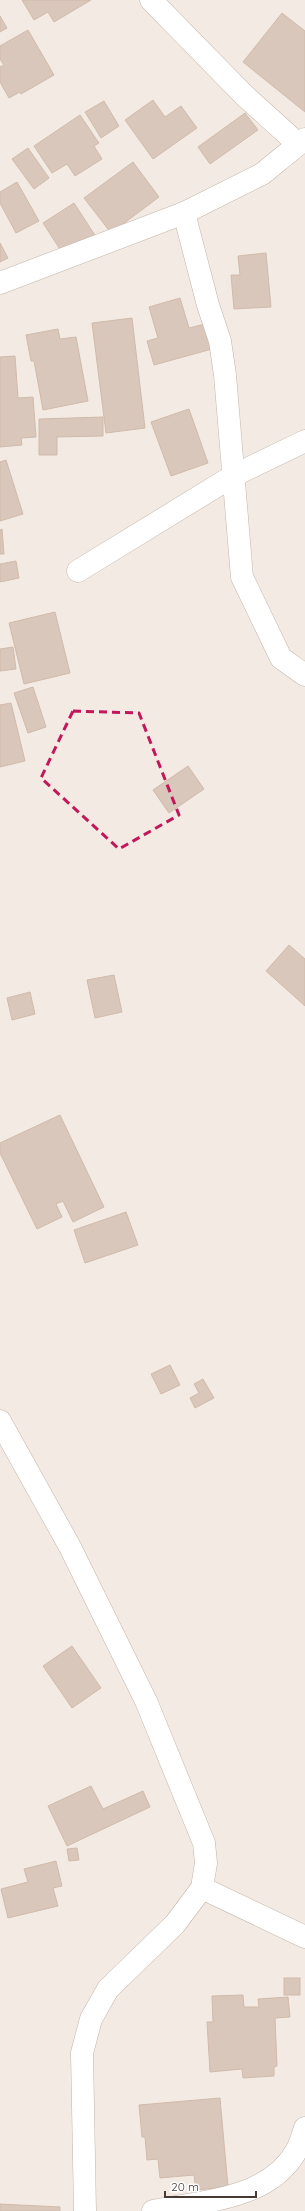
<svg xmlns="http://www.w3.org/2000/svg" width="305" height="2211" font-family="Quicksand,sans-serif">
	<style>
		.building { fill: #d9c7bb; stroke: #d1baaa }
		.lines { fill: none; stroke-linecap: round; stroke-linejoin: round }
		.minor-casing { stroke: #c2b4a8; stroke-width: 23 }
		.minor { stroke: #fff; stroke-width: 22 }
		.marked { fill: none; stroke: #c2185b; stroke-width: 3; stroke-dasharray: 8 5; stroke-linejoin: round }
	</style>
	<rect width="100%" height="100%" fill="#f3ebe3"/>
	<!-- building -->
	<g class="building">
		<polygon points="22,0 91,0 54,22 48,12 34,20"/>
		<polygon points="282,13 305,31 305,112 243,62"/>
		<polygon points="0,16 7,28 0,32"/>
		<polygon points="28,30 54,75 21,94 20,92 9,98 0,82 0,67 4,65 0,59 0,46"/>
		<polygon points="153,100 165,117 181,106 197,128 153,159 125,120"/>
		<polygon points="104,101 119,126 101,138 85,112"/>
		<polygon points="245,113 258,130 210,164 198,147"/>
		<polygon points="80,115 99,143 94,146 102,159 75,176 67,164 52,173 34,146"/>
		<polygon points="28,148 49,178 34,189 12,159"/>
		<polygon points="133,162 159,197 111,233 84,198"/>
		<polygon points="17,182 39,221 16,233 0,203 0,192"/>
		<polygon points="74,203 96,237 65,257 43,223"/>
		<polygon points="0,243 8,258 0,262"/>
		<polygon points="266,253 271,307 234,309 231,275 240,275 238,256"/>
		<polygon points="180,298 189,328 205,324 212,349 154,365 147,341 158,338 149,307"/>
		<polygon points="132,318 145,428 106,433 92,323"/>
		<polygon points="58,329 60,339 76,337 88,401 43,410 34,361 31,361 26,335"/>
		<polygon points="15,356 18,398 33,397 36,437 21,438 22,445 0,447 0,357"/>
		<polygon points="189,409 208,463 171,476 151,422"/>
		<polygon points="103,417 103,436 57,437 57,455 39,455 39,419"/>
		<polygon points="6,460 23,514 0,521 0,462"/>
		<polygon points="2,529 4,554 0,554 0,530"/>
		<polygon points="16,561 19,578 0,582 0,564"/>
		<polygon points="55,612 70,673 24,684 9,623"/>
		<polygon points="13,647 16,669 0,671 0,649"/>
		<polygon points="33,687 46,727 28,733 14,693"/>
		<polygon points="11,703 25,761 0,767 0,705"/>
		<polygon points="188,766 204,789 169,813 153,790"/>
		<polygon points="289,945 305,959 305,1006 266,971"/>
		<polygon points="114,975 122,1012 95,1018 87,980"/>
		<polygon points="30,992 35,1014 12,1020 7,998"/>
		<polygon points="60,1115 104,1207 73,1222 63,1201 56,1204 62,1217 37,1229 0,1153 0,1143"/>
		<polygon points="126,1212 138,1245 85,1263 74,1230"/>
		<polygon points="170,1365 180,1385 161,1394 151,1374"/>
		<polygon points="203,1379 214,1398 195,1408 190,1398 199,1393 194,1384"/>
		<polygon points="72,1646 101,1688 72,1708 43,1666"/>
		<polygon points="91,1786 103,1809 143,1791 150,1807 67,1846 48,1806"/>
		<polygon points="77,1848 79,1860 69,1861 67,1849"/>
		<polygon points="56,1861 62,1886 53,1888 58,1906 8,1918 1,1889 28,1882 24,1869"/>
		<rect x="284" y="1978" width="16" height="17"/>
		<polygon points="243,1995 244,2007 259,2007 258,1999 288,1997 290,2017 275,2018 277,2066 274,2067 274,2076 243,2078 242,2069 210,2072 207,2022 213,2022 212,1996"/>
		<polygon points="220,2098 228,2187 196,2190 194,2175 160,2178 158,2159 147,2160 145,2137 142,2137 139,2105"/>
		<polygon points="0,2204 60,2207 60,2211 0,2211"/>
	</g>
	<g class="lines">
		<!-- minor casing -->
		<g class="minor-casing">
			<g id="minor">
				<polyline points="151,0 244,95 298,144"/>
				<polyline points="184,213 208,305 220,341 225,375 242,577 281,658 305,675"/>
				<polyline points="0,283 184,213 262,174 305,139"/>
				<polyline points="78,571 233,476 305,441"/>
				<polyline points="0,1421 70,1547 146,1701 204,1843 206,1863 202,1888 175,1924 108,1989 91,2019 82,2053 85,2211"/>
				<polyline points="202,1888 305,1937"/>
				<path d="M153,2211C201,2201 267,2200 295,2153C300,2146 302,2136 305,2128"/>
			</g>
		</g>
		<!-- minor -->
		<use href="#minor" class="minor"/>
	</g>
	<!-- marked area -->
	<path class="marked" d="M73,711L139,713L179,815L119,849L41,778Z"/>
	<!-- scale -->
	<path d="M165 2191v6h91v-6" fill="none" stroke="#463a33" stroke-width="2"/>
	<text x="171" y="2191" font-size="12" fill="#463a33" stroke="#ffffff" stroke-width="3" paint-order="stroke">20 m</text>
</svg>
